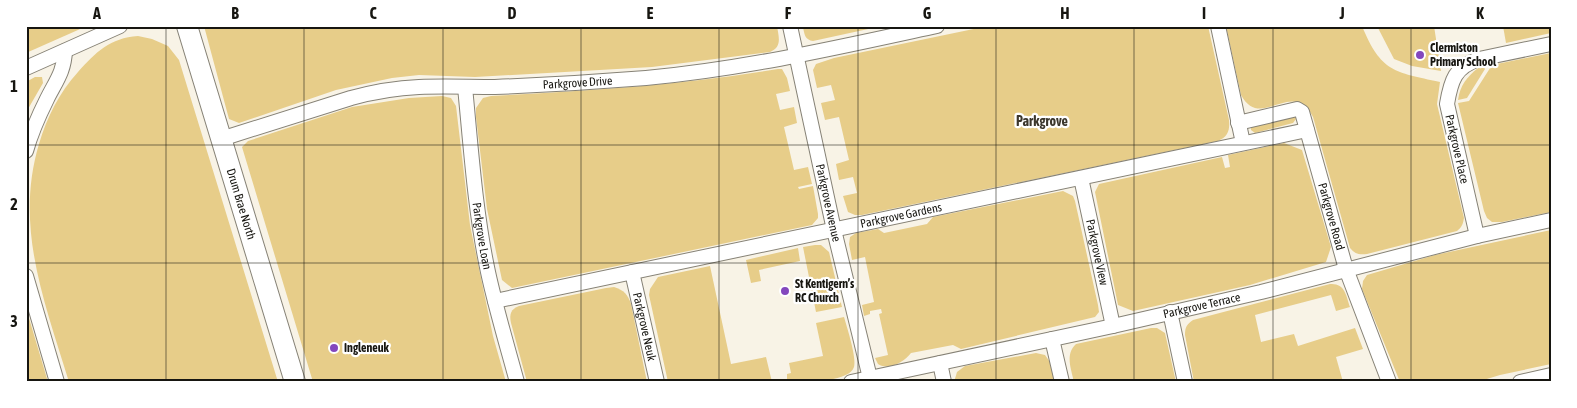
<svg xmlns="http://www.w3.org/2000/svg" width="1577" height="408" font-family="'Asap Condensed',sans-serif">
	<style>
		.green { fill: #e7cd89 }
		.lines { fill: none; stroke-linecap: round; stroke-linejoin: round }
		.street-casing { stroke: #868276; stroke-width: 16 }
		.secondary-casing { stroke: #868276; stroke-width: 22 }
		.street { stroke: #fff; stroke-width: 14 }
		.secondary { stroke: #fff; stroke-width: 20 }
		.grid { fill: none; stroke: #171611; stroke-width: 1; stroke-opacity: 0.55 }
		.poi-dot { fill: #8347bd; stroke: #fff; stroke-width: 2 }
		.labels { text-anchor: middle; stroke-width: 4.5; stroke-linejoin: round; paint-order: stroke }
		.poi-label { font-size: 12px; font-weight: bold; fill: #171611; stroke: #fff; text-anchor: start }
		.street-label { font-size: 12px; fill: #171611; stroke: #fff }
		.neighbourhood-label { font-size: 14px; font-weight: bold; fill: #3c372d; stroke: #fff }
		.neatline { fill: none; stroke: #171611; stroke-width: 2 }
		.grid-label { font-size: 16px; text-anchor: middle; font-weight: bold; fill: #171611 }
	</style>
	<rect width="100%" height="100%" fill="#f8f3e6"/>
	<!-- green -->
	<g class="green">
		<polygon points="26,26 87,26 26,53"/>
		<path d="M204,26H777C779,38 782,47 770,52L652,67L475,77L419,75L392,78L336,90L239,123L229,119Z"/>
		<path d="M803,26H882L813,41C805,40 804,34 803,26Z"/>
		<path d="M988,26H1208L1229,120C1230,130 1228,137 1218,141L862,215H855L848,212L843,196L857,193L853,177L839,180L836,164L849,160L839,117L825,120L821,103L835,100L831,85L817,88L813,70L816,64L834,58Z"/>
		<path d="M1226,26H1362C1381,72 1394,72 1440,82L1437,104L1464,218C1463,224 1462,227 1457,231L1367,254C1359,255 1355,254 1350,248L1313,117C1292,77 1261,132 1241,95Z"/>
		<polygon points="1377,26 1434,26 1441,71 1412,66 1394,59"/>
		<polygon points="1503,26 1551,26 1551,33 1506,43"/>
		<path d="M138,36L152,39L168,46L179,60L278,382H69C45,303 14,227 39,144C47,117 59,93 78,72C96,52 110,38 138,36Z"/>
		<polygon points="1551,53 1551,212 1502,222 1492,222 1487,218 1484,211 1458,103 1469,101 1492,65"/>
		<path d="M1478,68H1485V69L1467,98L1458,100C1460,85 1467,77 1478,68Z"/>
		<path d="M778,69H782L787,78L790,91L776,94L780,110L794,107L797,123L784,127L794,170L808,167L812,184L798,187L799,189L813,186L818,214V218L812,225L512,288L502,280L487,209L476,117V108L483,98L491,96C587,91 683,85 778,69Z"/>
		<polygon points="35,77 42,77 43,83 28,109 26,116 26,82"/>
		<polygon points="442,96 451,98 456,106 470,225 493,336 506,382 313,382 242,147 248,141 352,107 409,98"/>
		<polygon points="1294,116 1296,119 1293,123 1255,133 1251,130 1251,126"/>
		<polygon points="1284,143 1302,150 1331,247 1326,262 1250,285 1133,311 1118,305 1095,192 1099,184 1222,157 1225,168 1230,167 1228,155"/>
		<path d="M1063,191L1073,196L1075,201L1098,305L1099,312L1095,317L961,349L953,345L911,353C904,362 889,371 878,364L875,358L888,355L879,314L882,313L881,309L870,311V314L864,316L862,305L874,302L865,257L852,260L849,244L850,237L856,233L878,229L884,233L927,224L933,217Z"/>
		<polygon points="1551,230 1551,364 1500,375 1477,382 1400,382 1362,289 1363,281 1367,275 1435,255"/>
		<polygon points="815,245 821,245 829,252 842,307 816,312 803,247"/>
		<polygon points="798,248 800,261 759,270 761,281 751,283 746,260"/>
		<polygon points="710,266 731,364 766,357 772,382 668,382 649,295 650,289 658,277"/>
		<path d="M1330,284C1345,283 1346,295 1350,307L1336,311L1331,295L1255,315L1261,342L1294,334L1298,346L1355,328L1363,349L1336,357L1343,382H1194L1185,335C1185,327 1187,324 1193,320Z"/>
		<path d="M614,287C624,290 628,295 631,304L647,382H527L511,323C509,314 511,309 519,306L606,288Z"/>
		<polygon points="26,308 48,382 26,382"/>
		<path d="M844,317C847,327 857,359 854,367C849,383 801,382 787,382V374L791,373L789,363L823,356L816,323Z"/>
		<path d="M1151,328H1157L1165,333L1176,382H1074C1071,368 1065,354 1076,344Z"/>
		<polygon points="1036,353 1045,355 1050,362 1054,382 954,382 957,372 965,366"/>
	</g>
	<g class="lines">
		<!-- street casing -->
		<g class="street-casing">
			<g id="street">
				<path id="s1" d="M790,26L834,230L870,378"/>
				<polyline points="1218,26 1243,143"/>
				<polyline points="26,68 120,26"/>
				<path id="s2" d="M465,87C471,148 475,211 488,272C496,309 507,345 517,382"/>
				<path id="s3" d="M1238,123L1297,109L1302,112L1346,269L1389,382"/>
				<path id="s4" d="M221,139L351,98C373,92 396,88 419,87C444,86 469,87 495,87C545,85 596,82 646,78C744,69 840,47 937,26"/>
				<path d="M26,151C31,133 39,115 47,99C56,81 64,72 65,51"/>
				<path id="s5" d="M1081,178L1113,326"/>
				<path d="M1477,236L1447,104C1451,80 1455,67 1479,59L1551,44"/>
				<path id="s6" d="M632,272L657,382"/>
				<polyline points="26,276 57,382"/>
				<path id="s7" d="M495,301L1307,130"/>
				<polyline points="1170,312 1185,382"/>
				<polyline points="1052,339 1062,382"/>
				<polyline points="940,363 944,382"/>
				<path id="s8" d="M851,382L1113,326L1261,292L1477,236L1551,220"/>
				<polyline points="1520,382 1551,375"/>
			</g>
		</g>
		<!-- secondary casing -->
		<g class="secondary-casing">
			<g id="secondary">
				<path id="s9" d="M187,26L295,382"/>
			</g>
		</g>
		<!-- street -->
		<use href="#street" class="street"/>
		<!-- secondary -->
		<use href="#secondary" class="secondary"/>
	</g>
	<!-- grid -->
	<path class="grid" d="M166,26V382M304,26V382M443,26V382M581,26V382M719,26V382M858,26V382M996,26V382M1134,26V382M1273,26V382M1411,26V382M26,145H1551M26,263H1551"/>
	<!-- markers -->
	<g class="poi-dot">
		<circle cx="1420" cy="55" r="5"/>
		<circle cx="785" cy="291" r="5"/>
		<circle cx="334" cy="348" r="5"/>
	</g>
	<g class="labels">
		<!-- poi labels -->
		<g class="poi-label">
			<text x="1430" y="52">Clermiston<tspan x="1430" dy="14">Primary School</tspan></text>
			<text x="795" y="288">St Kentigern’s<tspan x="795" dy="14">RC Church</tspan></text>
			<text x="344" y="352">Ingleneuk</text>
		</g>
		<!-- street labels -->
		<g class="street-label">
			<text dy="4" stroke="none"><textPath href="#s4" startOffset="364">Parkgrove Drive</textPath></text>
			<text transform="translate(1457 149) rotate(77)" y="4">Parkgrove Place</text>
			<text dy="4" stroke="none"><textPath href="#s1" startOffset="181">Parkgrove Avenue</textPath></text>
			<text dy="4" stroke="none"><textPath href="#s9" startOffset="186">Drum Brae North</textPath></text>
			<text dy="4" stroke="none"><textPath href="#s7" startOffset="415">Parkgrove Gardens</textPath></text>
			<text dy="4" stroke="none"><textPath href="#s3" startOffset="175">Parkgrove Road</textPath></text>
			<text dy="4" stroke="none"><textPath href="#s2" startOffset="150">Parkgrove Loan</textPath></text>
			<text dy="4" stroke="none"><textPath href="#s5" startOffset="76">Parkgrove View</textPath></text>
			<text dy="4" stroke="none"><textPath href="#s8" startOffset="359">Parkgrove Terrace</textPath></text>
			<text dy="4" stroke="none"><textPath href="#s6" startOffset="56">Parkgrove Neuk</textPath></text>
		</g>
		<!-- neighbourhood labels -->
		<g class="neighbourhood-label">
			<text x="1042" y="126">Parkgrove</text>
		</g>
	</g>
	<!-- border -->
	<rect width="1577" height="408" fill="none" stroke="#ffffff" stroke-width="55"/>
	<rect x="28" y="28" width="1522" height="352" class="neatline"/>
	<g class="grid-label">
		<text x="97" y="19">A</text>
		<text x="235" y="19">B</text>
		<text x="373" y="19">C</text>
		<text x="512" y="19">D</text>
		<text x="650" y="19">E</text>
		<text x="788" y="19">F</text>
		<text x="927" y="19">G</text>
		<text x="1065" y="19">H</text>
		<text x="1204" y="19">I</text>
		<text x="1342" y="19">J</text>
		<text x="1480" y="19">K</text>
		<text x="14" y="92">1</text>
		<text x="14" y="210">2</text>
		<text x="14" y="327">3</text>
	</g>
</svg>
